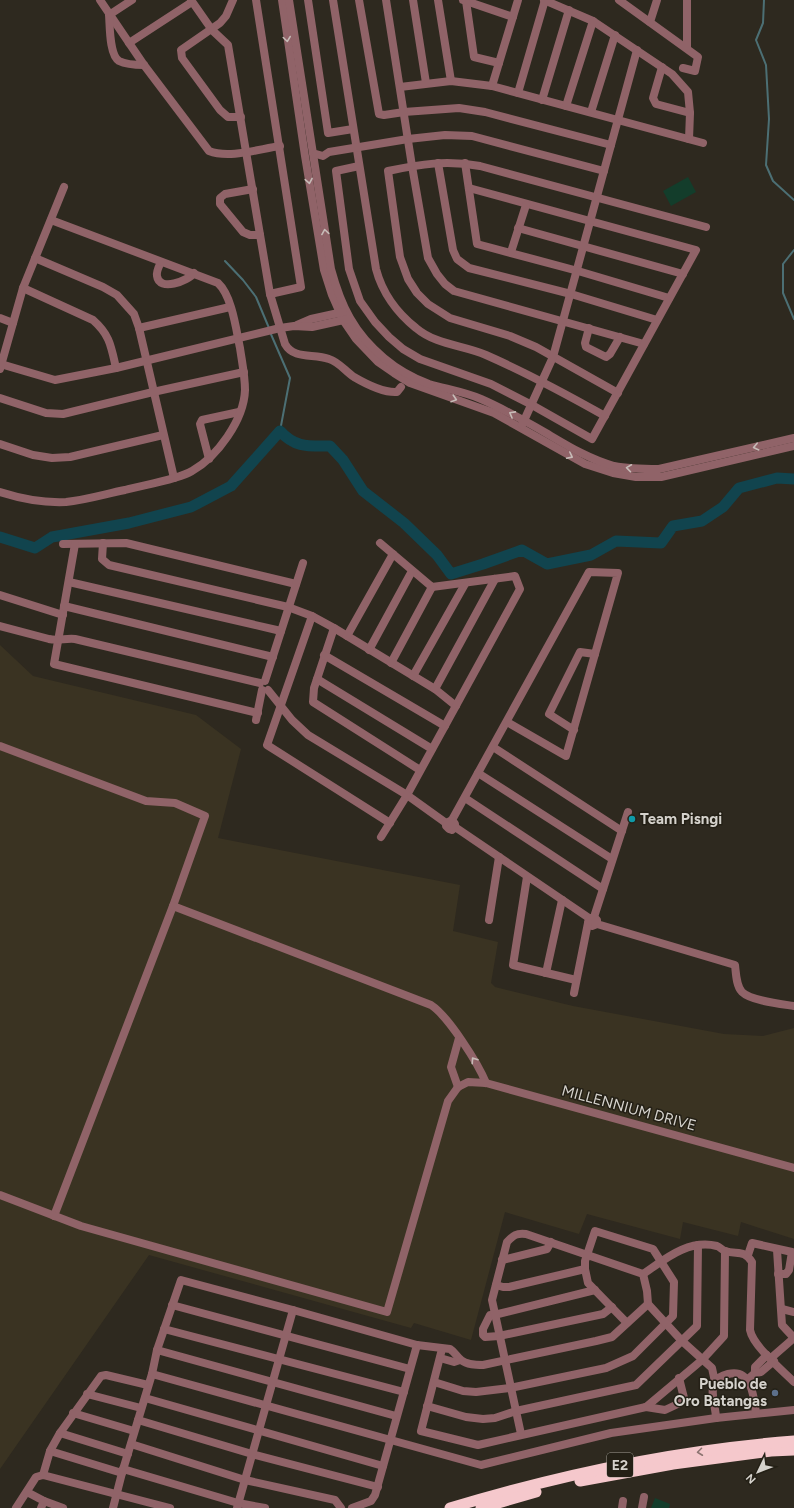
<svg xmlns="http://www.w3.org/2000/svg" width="794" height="1508" font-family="Figtree,sans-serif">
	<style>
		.built { fill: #3a3322 }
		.green { fill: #133d2b }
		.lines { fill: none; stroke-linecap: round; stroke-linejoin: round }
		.stream { stroke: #4c6f74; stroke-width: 2 }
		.river { stroke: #11444e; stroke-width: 11 }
		.minor { stroke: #906368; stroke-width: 8 }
		.highway { stroke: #f5c8cc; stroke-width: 11 }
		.oneway { stroke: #c7bcb8 }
		.oneway2 { stroke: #8c7471 }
		.culture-dot { fill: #0f9aa8; stroke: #242016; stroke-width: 1.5 }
		.service-dot { fill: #5c6f8a; stroke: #242016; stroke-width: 1.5 }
		.labels { text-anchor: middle; stroke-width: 3; stroke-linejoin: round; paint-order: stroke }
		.shield { fill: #242016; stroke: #a09d95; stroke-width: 1 }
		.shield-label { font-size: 14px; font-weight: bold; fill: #d5d2cc }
		.poi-label { font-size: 15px; font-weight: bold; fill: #d5d2cc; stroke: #242016; text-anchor: start }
		.street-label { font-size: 15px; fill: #d5d2cc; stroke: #242016 }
	</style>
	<rect width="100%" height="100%" fill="#2e291f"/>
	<!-- built -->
	<polygon class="built" points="0,645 33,676 196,715 241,749 218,838 460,885 453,931 498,942 491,983 495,987 573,1006 724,1034 763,1036 794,1028 794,1239 741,1222 738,1236 683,1222 680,1239 587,1214 579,1234 505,1212 471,1340 414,1323 411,1328 149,1255 0,1469"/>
	<!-- green -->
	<g class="green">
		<polygon points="688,177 696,192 671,206 663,191"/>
		<polygon points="655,1498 670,1504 669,1508 651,1508"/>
	</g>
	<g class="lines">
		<!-- stream -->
		<g class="stream">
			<polyline points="764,0 763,23 756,40 766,65 769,119 766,165 773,181 794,200"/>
			<polyline points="794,250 783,264 783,293 794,319"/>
			<polyline points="225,261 243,280 256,297 269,328"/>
			<polyline points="270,332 290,378 280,431"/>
		</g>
		<!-- river -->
		<path class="river" d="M0,537L35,548L52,537L129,523L191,507L231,486L280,431C295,448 309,446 330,446L343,460L363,491L404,523L437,555L451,574L483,564L522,550L547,564L591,555L616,541L661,543L673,526L702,521L723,507L739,488L777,478L794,479"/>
		<!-- minor -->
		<g class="minor">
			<path d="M100,0L144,65L209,151C229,159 259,149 280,146"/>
			<path d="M132,0L109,15C110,25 109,55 119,61C125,64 136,65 144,65"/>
			<path d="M191,0L212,30L228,45L270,294L285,344C294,360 314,353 329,359C339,362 345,371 354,377C366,384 383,393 397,392L401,387"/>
			<polyline points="233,0 226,16 220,23 181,50 182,58 220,110 228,117 241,117"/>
			<polyline points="256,0 301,287 270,294"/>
			<polyline points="282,0 305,156 324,270 332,295 343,320 356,339 378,362 394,373 410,383 494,413 585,464 613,473 636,477 661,477 794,446"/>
			<path d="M289,0L331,269C341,306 354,333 384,358C397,369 413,378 429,384C446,389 465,392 481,399C504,409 525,421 546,433C568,446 589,459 614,466C629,469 644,469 659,469L794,438"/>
			<polyline points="308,0 328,133 353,129"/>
			<path d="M333,0L376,269C382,292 397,313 416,328C436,345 463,345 486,355C527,373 566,394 605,416"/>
			<polyline points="359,0 379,114 384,115 404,112 459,108 485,112 611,145"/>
			<polyline points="386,0 412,166 428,258 437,274 445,284 454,291 644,344"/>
			<polyline points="413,0 426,83"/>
			<polyline points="438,0 451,81"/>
			<polyline points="463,0 513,17"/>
			<polyline points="544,0 593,21 672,74 688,92 690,113 689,139"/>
			<polyline points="619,0 698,57 695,71 683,68"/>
			<polyline points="687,0 687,48"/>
			<polyline points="466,1 474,57 499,63"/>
			<polyline points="650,22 657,0"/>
			<polyline points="129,43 192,2"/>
			<polyline points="662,67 653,98 656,104 690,113"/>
			<polyline points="492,86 518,0"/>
			<polyline points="400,87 451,81 492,86 703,143"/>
			<polyline points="518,93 545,0"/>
			<polyline points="542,100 569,10"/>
			<polyline points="566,106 593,21"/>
			<polyline points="591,112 615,35"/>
			<polyline points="316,154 323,156 329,152 408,139 445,135 472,136 604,171"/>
			<polyline points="438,163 453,250 457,259 469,268 571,294 657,320"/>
			<polyline points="465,163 477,244 578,271 669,298"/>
			<polyline points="359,166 336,171 349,269 360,301 375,322 389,337 403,349 420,359 491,384 532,405 592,439 696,250 469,188"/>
			<polyline points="253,189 225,194 220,198 220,204 243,232 250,235 260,235"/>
			<polyline points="518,228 683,274"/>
			<polyline points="511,252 526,205"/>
			<polyline points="35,258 103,287 117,295 134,314 139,328 174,478"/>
			<path d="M161,262C159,266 156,272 157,276C159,292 188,281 194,273"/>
			<path d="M23,288L93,320C110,335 111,346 116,368"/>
			<polyline points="0,318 13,323"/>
			<polyline points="297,325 311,319 343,312"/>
			<polyline points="139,328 230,307"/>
			<polyline points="589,328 585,343 586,347 606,357 610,354 620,337"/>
			<polyline points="1,364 55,380 116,368 280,328 294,326 312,327 348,319"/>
			<polyline points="0,369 23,288 64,187"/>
			<path d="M618,393L536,347L510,336L450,318L428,304L417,293L408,279L400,257L388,171C421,164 446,160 480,166L706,227"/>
			<polyline points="0,398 46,413 63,414 153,392 244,372"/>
			<polyline points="522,425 553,357 637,50"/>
			<polyline points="0,444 33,455 52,458 70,457 163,435"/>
			<polyline points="209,459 200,424 202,420 239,412"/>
			<path d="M0,492C19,498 45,503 66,502C86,500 105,494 125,490C143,485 177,480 192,471C217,457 244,420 245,390C245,376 242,362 240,348C236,329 232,296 218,283L51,220"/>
			<polyline points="103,543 102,559 109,565 288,607 312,616 334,628 435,689 456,706"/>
			<polyline points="380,543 432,587 515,576 520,589 407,795 381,837"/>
			<polyline points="63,544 126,543 296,584"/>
			<polyline points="75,544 54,664 258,713"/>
			<polyline points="69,582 281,631"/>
			<polyline points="0,595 63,615"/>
			<polyline points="64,606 273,657"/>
			<polyline points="312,616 267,745 390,823"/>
			<path d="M0,626L49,639C58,641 66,638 75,639L260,683"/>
			<polyline points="334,628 314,688 313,702 420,770"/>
			<polyline points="347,636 393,554"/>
			<polyline points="369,650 412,571"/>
			<polyline points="324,655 445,726"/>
			<polyline points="391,663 432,587"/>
			<polyline points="413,676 465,584"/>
			<polyline points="317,679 432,749"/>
			<polyline points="265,681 303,563"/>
			<polyline points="435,689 495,579"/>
			<polyline points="268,690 292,720 308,735 407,795 446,823"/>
			<polyline points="256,720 262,690"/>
			<polyline points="574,730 549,714 580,652 595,654"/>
			<polyline points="0,746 146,801 175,803 205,816 173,906 54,1216"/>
			<polyline points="493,747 622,831"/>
			<polyline points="478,773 612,859"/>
			<polyline points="465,798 603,889"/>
			<polyline points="452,820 589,572 618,573 566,756 507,722"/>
			<polyline points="455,827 452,830 449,829 446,826 446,823 452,820 455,824 455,827 589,918"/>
			<polyline points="527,877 513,965 576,980"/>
			<path d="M173,906L431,1005C448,1016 478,1063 486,1083"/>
			<polyline points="594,917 628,812"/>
			<polyline points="489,920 499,857"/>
			<path d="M597,924V920L594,917L589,919L588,923L592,926L597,924L735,965C736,973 736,986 742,992C751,1001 781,1004 794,1006"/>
			<polyline points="546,973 562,900"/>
			<polyline points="574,993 588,923"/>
			<polyline points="458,1087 468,1082 486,1083 794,1168"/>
			<polyline points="458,1087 451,1067 459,1038"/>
			<polyline points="0,1195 81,1226 387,1312 448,1101 458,1087"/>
			<polyline points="748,1255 752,1243 792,1252 789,1270 786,1274 778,1274"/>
			<polyline points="502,1260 547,1249 551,1242"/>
			<path d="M643,1274C665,1259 688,1239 717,1246C720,1247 722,1250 725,1251C737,1255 744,1249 752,1262L750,1330C753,1346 782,1370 794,1382"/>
			<polyline points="496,1285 503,1287 509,1287 585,1269"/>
			<polyline points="595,1290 494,1315 490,1315 483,1329 483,1335 485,1337 499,1336 603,1314 612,1307"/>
			<polyline points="172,1305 410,1369"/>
			<polyline points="782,1309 794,1312"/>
			<polyline points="164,1329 404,1392"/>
			<polyline points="442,1349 421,1431 478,1445 646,1407 702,1360 724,1336 725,1251"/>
			<polyline points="157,1350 396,1416"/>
			<polyline points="440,1358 454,1362 460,1360"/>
			<polyline points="771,1358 794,1338 782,1325 777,1250"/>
			<polyline points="755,1373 755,1367 767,1355"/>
			<polyline points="152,1374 481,1465 611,1433 716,1418 794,1410"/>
			<polyline points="747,1380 755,1373 761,1372 774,1361"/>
			<polyline points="434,1382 463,1391 476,1392 510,1388 606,1368 633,1356 673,1316 674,1282 653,1249 595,1231 585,1261 585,1269 588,1283 627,1323"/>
			<polyline points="87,1394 141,1408"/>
			<polyline points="145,1398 383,1466"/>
			<polyline points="427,1406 466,1417 483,1419 495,1418 516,1411 636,1385 697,1326 698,1245"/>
			<polyline points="646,1407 665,1410 682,1402 684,1398 679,1378"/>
			<polyline points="73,1413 134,1431"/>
			<path d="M716,1418C716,1408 709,1391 715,1382C718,1377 724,1375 728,1374C752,1368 754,1398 756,1413"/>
			<polyline points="138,1420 252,1454 378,1487"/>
			<polyline points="60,1433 128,1454"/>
			<path d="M521,1434L492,1300L507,1242C514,1235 516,1233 526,1234L643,1274L647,1291L648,1304L682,1341L712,1368L715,1382"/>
			<polyline points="131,1444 245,1480 335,1500 341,1508"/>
			<polyline points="50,1451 122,1473"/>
			<polyline points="123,1469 238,1503 265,1508"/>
			<polyline points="43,1475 50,1451 60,1433 101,1376 106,1375 148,1385"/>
			<polyline points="27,1492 44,1501 41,1508"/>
			<polyline points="44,1501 63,1508"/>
			<polyline points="16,1508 36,1477 43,1475 170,1508"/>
			<path d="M113,1508L122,1473L152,1374L157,1350L181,1280L293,1310L417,1345L450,1349C455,1352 457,1357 461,1360C467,1365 476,1365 483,1365L596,1341L612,1337L648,1304"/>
			<polyline points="237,1508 293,1310"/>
			<polyline points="352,1508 371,1501 375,1495 417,1345"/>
			<polyline points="622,1508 623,1501"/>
			<polyline points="642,1508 644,1497"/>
		</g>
		<!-- highway -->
		<g class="highway">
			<polyline points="580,1481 673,1464 771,1451 794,1450"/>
			<path d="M450,1508C562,1474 678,1450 794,1441"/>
			<polyline points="481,1508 536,1492"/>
		</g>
	</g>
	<!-- one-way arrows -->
	<defs><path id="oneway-chevron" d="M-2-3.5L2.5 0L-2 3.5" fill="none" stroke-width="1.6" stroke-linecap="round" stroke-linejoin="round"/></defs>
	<g class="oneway">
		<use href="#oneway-chevron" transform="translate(287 39) rotate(82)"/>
		<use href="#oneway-chevron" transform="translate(309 181) rotate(80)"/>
		<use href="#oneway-chevron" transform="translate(325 232) rotate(-99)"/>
		<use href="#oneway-chevron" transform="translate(454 399) rotate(18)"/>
		<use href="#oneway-chevron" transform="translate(512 414) rotate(-151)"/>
		<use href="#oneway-chevron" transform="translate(756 447) rotate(167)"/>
		<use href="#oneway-chevron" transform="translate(570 456) rotate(27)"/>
		<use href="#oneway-chevron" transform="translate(629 468) rotate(-172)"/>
		<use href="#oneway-chevron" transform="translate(474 1060) rotate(-124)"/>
	</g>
	<use class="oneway2" href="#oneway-chevron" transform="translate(700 1452) rotate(173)"/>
	<!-- markers -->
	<circle class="culture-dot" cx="632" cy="819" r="4"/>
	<circle class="service-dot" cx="775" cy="1393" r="4"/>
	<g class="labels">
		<!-- shield labels -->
		<rect class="shield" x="607" y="1453" width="26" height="24" rx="3"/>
		<g class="shield-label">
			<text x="620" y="1470">E2</text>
		</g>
		<!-- poi labels -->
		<g class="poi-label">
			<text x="640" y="824">Team Pisngi</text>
			<text x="767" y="1389" text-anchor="end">Pueblo de<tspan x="767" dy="17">Oro Batangas</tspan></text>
		</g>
		<!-- street labels -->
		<g class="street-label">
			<text transform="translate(629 1108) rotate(15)" y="5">MILLENNIUM DRIVE</text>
		</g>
	</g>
	<!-- north arrow -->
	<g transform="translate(758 1472) rotate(227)" stroke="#242016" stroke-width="3" paint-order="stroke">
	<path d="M0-3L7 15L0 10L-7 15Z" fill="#d5d2cc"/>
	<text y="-6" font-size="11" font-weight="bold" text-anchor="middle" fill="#d5d2cc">N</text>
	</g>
</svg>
